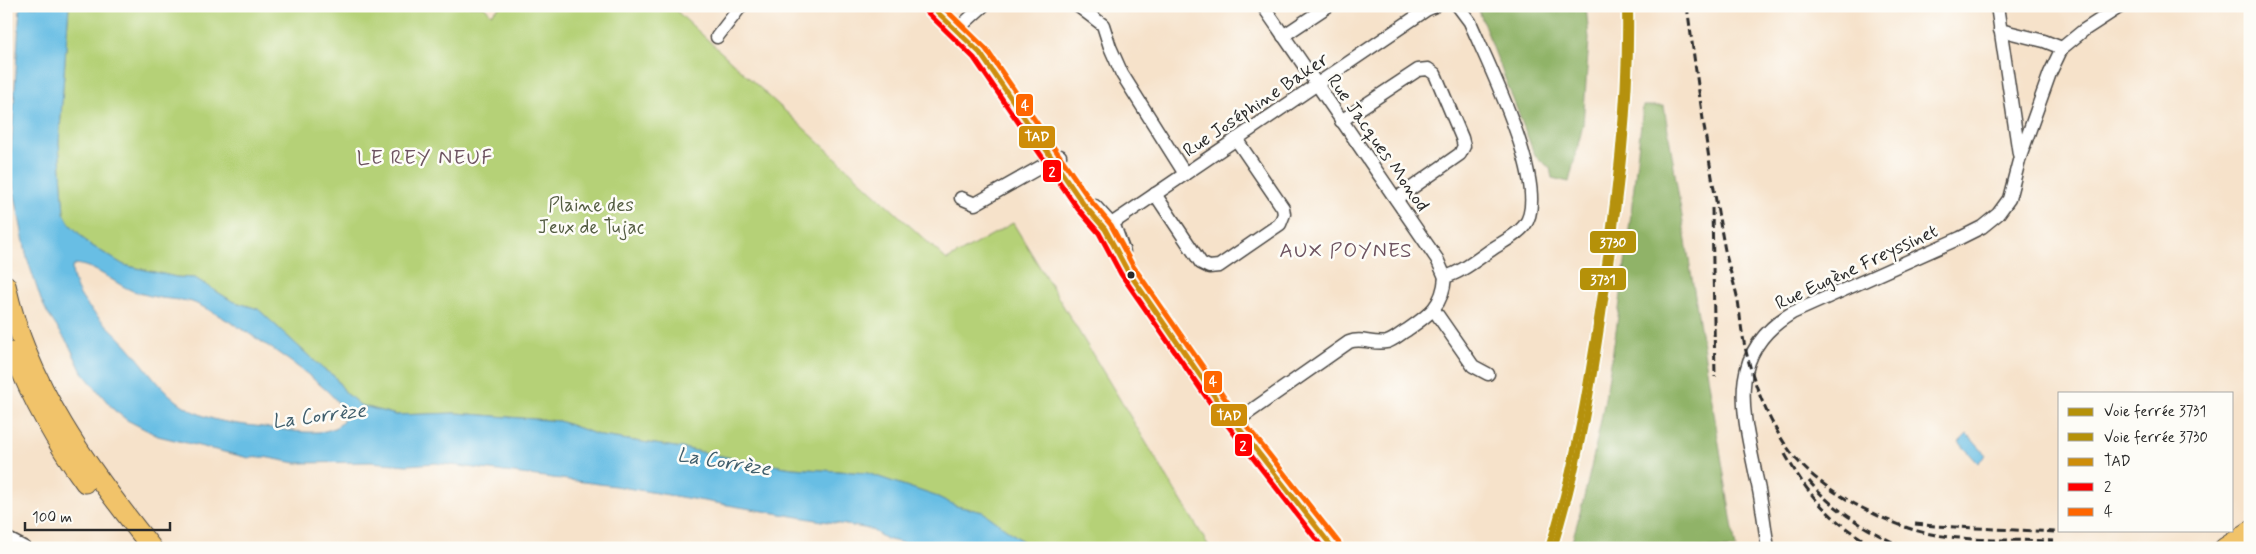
<svg xmlns="http://www.w3.org/2000/svg" width="2256" height="554" font-family="Mynerve,sans-serif">
	<style>
		.green { fill: #b5d177; stroke: #707e51 }
		.forest { fill: #90b368; stroke: #5e6f4a }
		.water { fill: #67bee4; stroke: #497488; fill-rule: evenodd }
		.lines { fill: none; stroke-linecap: round; stroke-linejoin: round }
		.minor-casing { stroke: #494643; stroke-width: 15 }
		.highway-casing { stroke: #494643; stroke-width: 21 }
		.minor { stroke: #fff; stroke-width: 12 }
		.highway { stroke: #f1c36a; stroke-width: 19 }
		.rail { stroke: #2b2b2b; stroke-width: 3; stroke-dasharray: 8 4; stroke-linecap: butt }
		.bus-1-casing { stroke: #fdfcf7; stroke-width: 9 }
		.bus-2-casing { stroke: #fdfcf7; stroke-width: 9 }
		.bus-3-casing { stroke: #fdfcf7; stroke-width: 9 }
		.bus-1 { stroke: #ce8d09; stroke-width: 5 }
		.bus-2 { stroke: #f00; stroke-width: 5 }
		.bus-3 { stroke: #f60; stroke-width: 5 }
		.rail-1-casing { stroke: #fdfcf7; stroke-width: 10 }
		.rail-2-casing { stroke: #fdfcf7; stroke-width: 10 }
		.rail-1 { stroke: #b59109; stroke-width: 6 }
		.rail-2 { stroke: #b59109; stroke-width: 6 }
		.bus-dot { fill: #2b2b2b; stroke: #fdfcf7; stroke-width: 2 }
		.labels { text-anchor: middle; stroke-width: 5; stroke-linejoin: round; paint-order: stroke }
		.street-label { font-size: 19px; fill: #2b2b2b; stroke: #fdfcf7 }
		.park-label { font-size: 19px; fill: #545d42; stroke: #fdfcf7 }
		.water-label { font-size: 20px; font-style: italic; fill: #405e6c; stroke: #fdfcf7 }
		.quarter-label { font-size: 21px; letter-spacing: 1px; fill: #6e5461; stroke: #fdfcf7 }
		.line-badge { stroke: #fdfcf7; stroke-width: 2 }
		.badge-label { font-size: 14px; text-anchor: middle; font-weight: bold; fill: #fff }
	</style>
	<rect width="100%" height="100%" fill="#fdfcf7"/>
	<filter id="ink" filterUnits="userSpaceOnUse"><feTurbulence type="fractalNoise" baseFrequency=".02" numOctaves="2"/><feDisplacementMap in="SourceGraphic" scale="10" xChannelSelector="R" yChannelSelector="G"/><feConvolveMatrix kernelMatrix="1 2 1 2 8 2 1 2 1" color-interpolation-filters="sRGB"/></filter>
	<filter id="wash" filterUnits="userSpaceOnUse"><feTurbulence type="fractalNoise" baseFrequency=".0096" numOctaves="4" result="noise"/><feDisplacementMap in="SourceGraphic" scale="20" xChannelSelector="R" yChannelSelector="G"/><feGaussianBlur stdDeviation="1.12" result="paint"/><feColorMatrix in="noise" values="0 0 0 0 0 0 0 0 0 0 0 0 0 0 0 0 0 1.4 0 .05"/><feComposite in="paint" operator="in"/></filter>
	<g filter="url(#wash)">
		<rect width="100%" height="100%" fill="#f6e2ca"/>
		<!-- green -->
		<polygon class="green" points="69,6 484,6 491,14 501,6 671,6 947,260 1013,223 1210,548 1032,548 983,512 956,506 938,497 867,473 792,468 741,460 682,448 601,436 559,421 456,413 396,415 360,405 346,393 334,376 323,369 258,309 232,301 195,278 176,277 124,265 89,244 70,224 64,214 59,143"/>
		<!-- forest -->
		<g class="forest">
			<polygon points="1477,6 1586,6 1589,39 1583,125 1569,182 1552,178 1550,168 1535,156"/>
			<path d="M1643,106H1664L1736,548H1570C1613,405 1626,254 1643,106Z"/>
		</g>
		<!-- water -->
		<g class="water">
			<path d="M20,6H69L59,143L64,213L70,224L89,244L124,265L176,277L195,278L232,301L258,309L323,369L334,376L346,393L360,405L396,415L456,413L559,421L601,436L682,448L741,460L792,468L867,473L938,497L956,506L983,512L1032,548H924L886,539L870,529L615,486L436,463L407,465L371,462L296,463L264,457L249,458L158,436L127,420L114,410L82,372L69,345L48,314L41,300L27,258L10,169ZM75,264C97,266 113,283 133,291C145,295 157,298 170,299C177,300 186,300 192,302C221,313 337,386 344,413C348,426 326,432 317,432C299,433 281,429 263,427C231,423 205,422 177,401C155,384 140,358 120,338C99,316 74,301 72,268Z"/>
			<polygon points="1967,434 1986,455 1978,463 1959,442"/>
		</g>
	</g>
	<g filter="url(#ink)">
		<g class="lines">
			<!-- minor casing -->
			<g class="minor-casing">
				<g id="minor">
					<polyline points="931,6 980,53 1084,205 1105,229 1127,270 1217,400 1250,444 1333,548"/>
					<polyline points="1078,6 1103,25 1110,47 1122,74 1185,174"/>
					<polyline points="1263,6 1437,259 1445,277"/>
					<polyline points="1997,6 2019,154"/>
					<polyline points="961,26 983,6"/>
					<polyline points="2000,30 2044,41 2062,48"/>
					<polyline points="1283,36 1328,6"/>
					<polyline points="717,37 741,6"/>
					<polyline points="1341,121 1418,70 1428,69 1435,74 1462,138 1464,146 1460,154 1396,199"/>
					<polyline points="1155,194 1201,263 1209,267 1219,266 1280,224 1284,214 1283,208 1236,139"/>
					<polyline points="961,198 975,204 1060,156"/>
					<polyline points="1095,206 1115,228 1124,252"/>
					<polyline points="1107,227 1426,10 1435,6"/>
					<polyline points="1434,310 1473,366 1488,374"/>
					<path d="M1235,422L1349,342C1362,337 1373,345 1387,342C1394,340 1400,334 1407,330C1429,315 1443,306 1445,277C1462,272 1476,260 1491,250C1501,243 1516,236 1524,226C1553,191 1486,60 1470,22L1458,6"/>
					<polyline points="6,538 25,548"/>
					<path d="M1768,548C1764,524 1762,500 1756,476C1743,412 1725,353 1792,313L1960,238L1982,227L1998,214L2009,199L2020,157L2050,73L2062,48L2084,30L2121,6"/>
				</g>
			</g>
			<!-- highway casing -->
			<g class="highway-casing">
				<g id="highway">
					<path d="M6,285C28,387 88,468 152,548"/>
					<path d="M13,352C32,400 55,442 85,483"/>
					<polyline points="2224,548 2250,531"/>
				</g>
			</g>
			<!-- minor -->
			<use href="#minor" class="minor"/>
			<!-- highway -->
			<use href="#highway" class="highway"/>
			<!-- rail -->
			<g class="rail">
				<path d="M1687,6C1698,86 1709,166 1724,245C1727,262 1733,279 1737,296C1740,309 1740,323 1743,337C1751,379 1769,427 1797,460C1823,490 1871,515 1908,528C1952,543 2009,539 2054,541"/>
				<polyline points="1712,208 1715,377"/>
				<path d="M1785,454C1809,497 1834,525 1878,548"/>
				<path d="M1809,481C1833,511 1870,531 1904,548"/>
				<polyline points="1915,524 1936,526 2056,532"/>
			</g>
			<!-- bus-1 casing -->
			<g class="bus-1-casing">
				<polyline id="bus-1" points="931,6 980,53 1084,205 1105,229 1127,270 1217,400 1333,548"/>
			</g>
			<!-- bus-2 casing -->
			<g class="bus-2-casing">
				<polyline id="bus-2" points="926,11 974,58 1078,209 1099,233 1121,274 1211,404 1323,548"/>
			</g>
			<!-- bus-3 casing -->
			<g class="bus-3-casing">
				<polyline id="bus-3" points="942,6 986,49 1090,200 1111,225 1133,266 1223,396 1339,543"/>
			</g>
			<!-- bus-1 -->
			<use href="#bus-1" class="bus-1"/>
			<!-- bus-2 -->
			<use href="#bus-2" class="bus-2"/>
			<!-- bus-3 -->
			<use href="#bus-3" class="bus-3"/>
			<!-- rail-1 casing -->
			<g class="rail-1-casing">
				<path id="rail-1" d="M1548,548C1574,467 1587,384 1600,300C1614,202 1627,105 1625,6"/>
			</g>
			<!-- rail-2 casing -->
			<g class="rail-2-casing">
				<path id="rail-2" d="M1554,548C1580,467 1593,384 1605,300C1619,202 1632,105 1630,6"/>
			</g>
			<!-- rail-1 -->
			<use href="#rail-1" class="rail-1"/>
			<!-- rail-2 -->
			<use href="#rail-2" class="rail-2"/>
		</g>
	</g>
	<!-- markers -->
	<circle class="bus-dot" cx="1131" cy="275" r="4.5"/>
	<g class="labels">
		<!-- street labels -->
		<g class="street-label">
			<text transform="translate(1255 104) rotate(-34)" y="7">Rue Joséphine Baker</text>
			<text transform="translate(1379 142) rotate(55)" y="7">Rue Jacques Monod</text>
			<text transform="translate(1856 266) rotate(-25)" y="7">Rue Eugène Freyssinet</text>
		</g>
		<!-- park labels -->
		<g class="park-label">
			<text x="591" y="211">Plaine des<tspan x="591" dy="22">Jeux de Tujac</tspan></text>
		</g>
		<!-- water labels -->
		<g class="water-label">
			<text transform="translate(319 415) rotate(-7)" y="7">La Corrèze</text>
			<text transform="translate(724 461) rotate(9)" y="7">La Corrèze</text>
		</g>
		<!-- quarter labels -->
		<g class="quarter-label">
			<text x="425" y="164">LE REY NEUF</text>
			<text x="1346" y="257">AUX POYNES</text>
		</g>
	</g>
	<g class="line-badge">
		<rect x="1015" y="93" width="19" height="24" rx="5" fill="#f60"/>
		<rect x="1018" y="125" width="38" height="24" rx="5" fill="#ce8d09"/>
		<rect x="1042" y="159" width="20" height="24" rx="5" fill="#f00"/>
		<rect x="1589" y="230" width="48" height="24" rx="5" fill="#b59109"/>
		<rect x="1579" y="267" width="48" height="24" rx="5" fill="#b59109"/>
		<rect x="1203" y="370" width="20" height="24" rx="5" fill="#f60"/>
		<rect x="1210" y="403" width="38" height="24" rx="5" fill="#ce8d09"/>
		<rect x="1234" y="433" width="19" height="24" rx="5" fill="#f00"/>
	</g>
	<g class="badge-label">
		<text x="1025" y="110">4</text>
		<text x="1037" y="141">TAD</text>
		<text x="1052" y="176">2</text>
		<text x="1613" y="247">3730</text>
		<text x="1603" y="284">3731</text>
		<text x="1213" y="386">4</text>
		<text x="1229" y="420">TAD</text>
		<text x="1243" y="450">2</text>
	</g>
	<!-- margin -->
	<rect width="2256" height="554" fill="none" stroke="#fdfcf7" stroke-width="25"/>
	<!-- legend -->
	<rect x="2058" y="392" width="175" height="140" fill="#fdfcf7" stroke="#a9a8a5"/>
	<rect x="2068" y="408" width="25" height="8" fill="#b59109" stroke="#a9a8a5"/>
	<text x="2104" y="416" font-size="15" fill="#2b2b2b">Voie ferrée 3731</text>
	<rect x="2068" y="433" width="25" height="8" fill="#b59109" stroke="#a9a8a5"/>
	<text x="2104" y="442" font-size="15" fill="#2b2b2b">Voie ferrée 3730</text>
	<rect x="2068" y="458" width="25" height="8" fill="#ce8d09" stroke="#a9a8a5"/>
	<text x="2104" y="466" font-size="15" fill="#2b2b2b">TAD</text>
	<rect x="2068" y="483" width="25" height="8" fill="#ff0000" stroke="#a9a8a5"/>
	<text x="2104" y="492" font-size="15" fill="#2b2b2b">2</text>
	<rect x="2068" y="508" width="25" height="8" fill="#ff6600" stroke="#a9a8a5"/>
	<text x="2104" y="516" font-size="15" fill="#2b2b2b">4</text>
	<!-- scale -->
	<path d="M25 522v8h145v-8" fill="none" stroke="#2b2b2b" stroke-width="2.5"/>
	<text x="32" y="522" font-size="15" fill="#2b2b2b" stroke="#fdfcf7" stroke-width="4" paint-order="stroke">100 m</text>
</svg>
